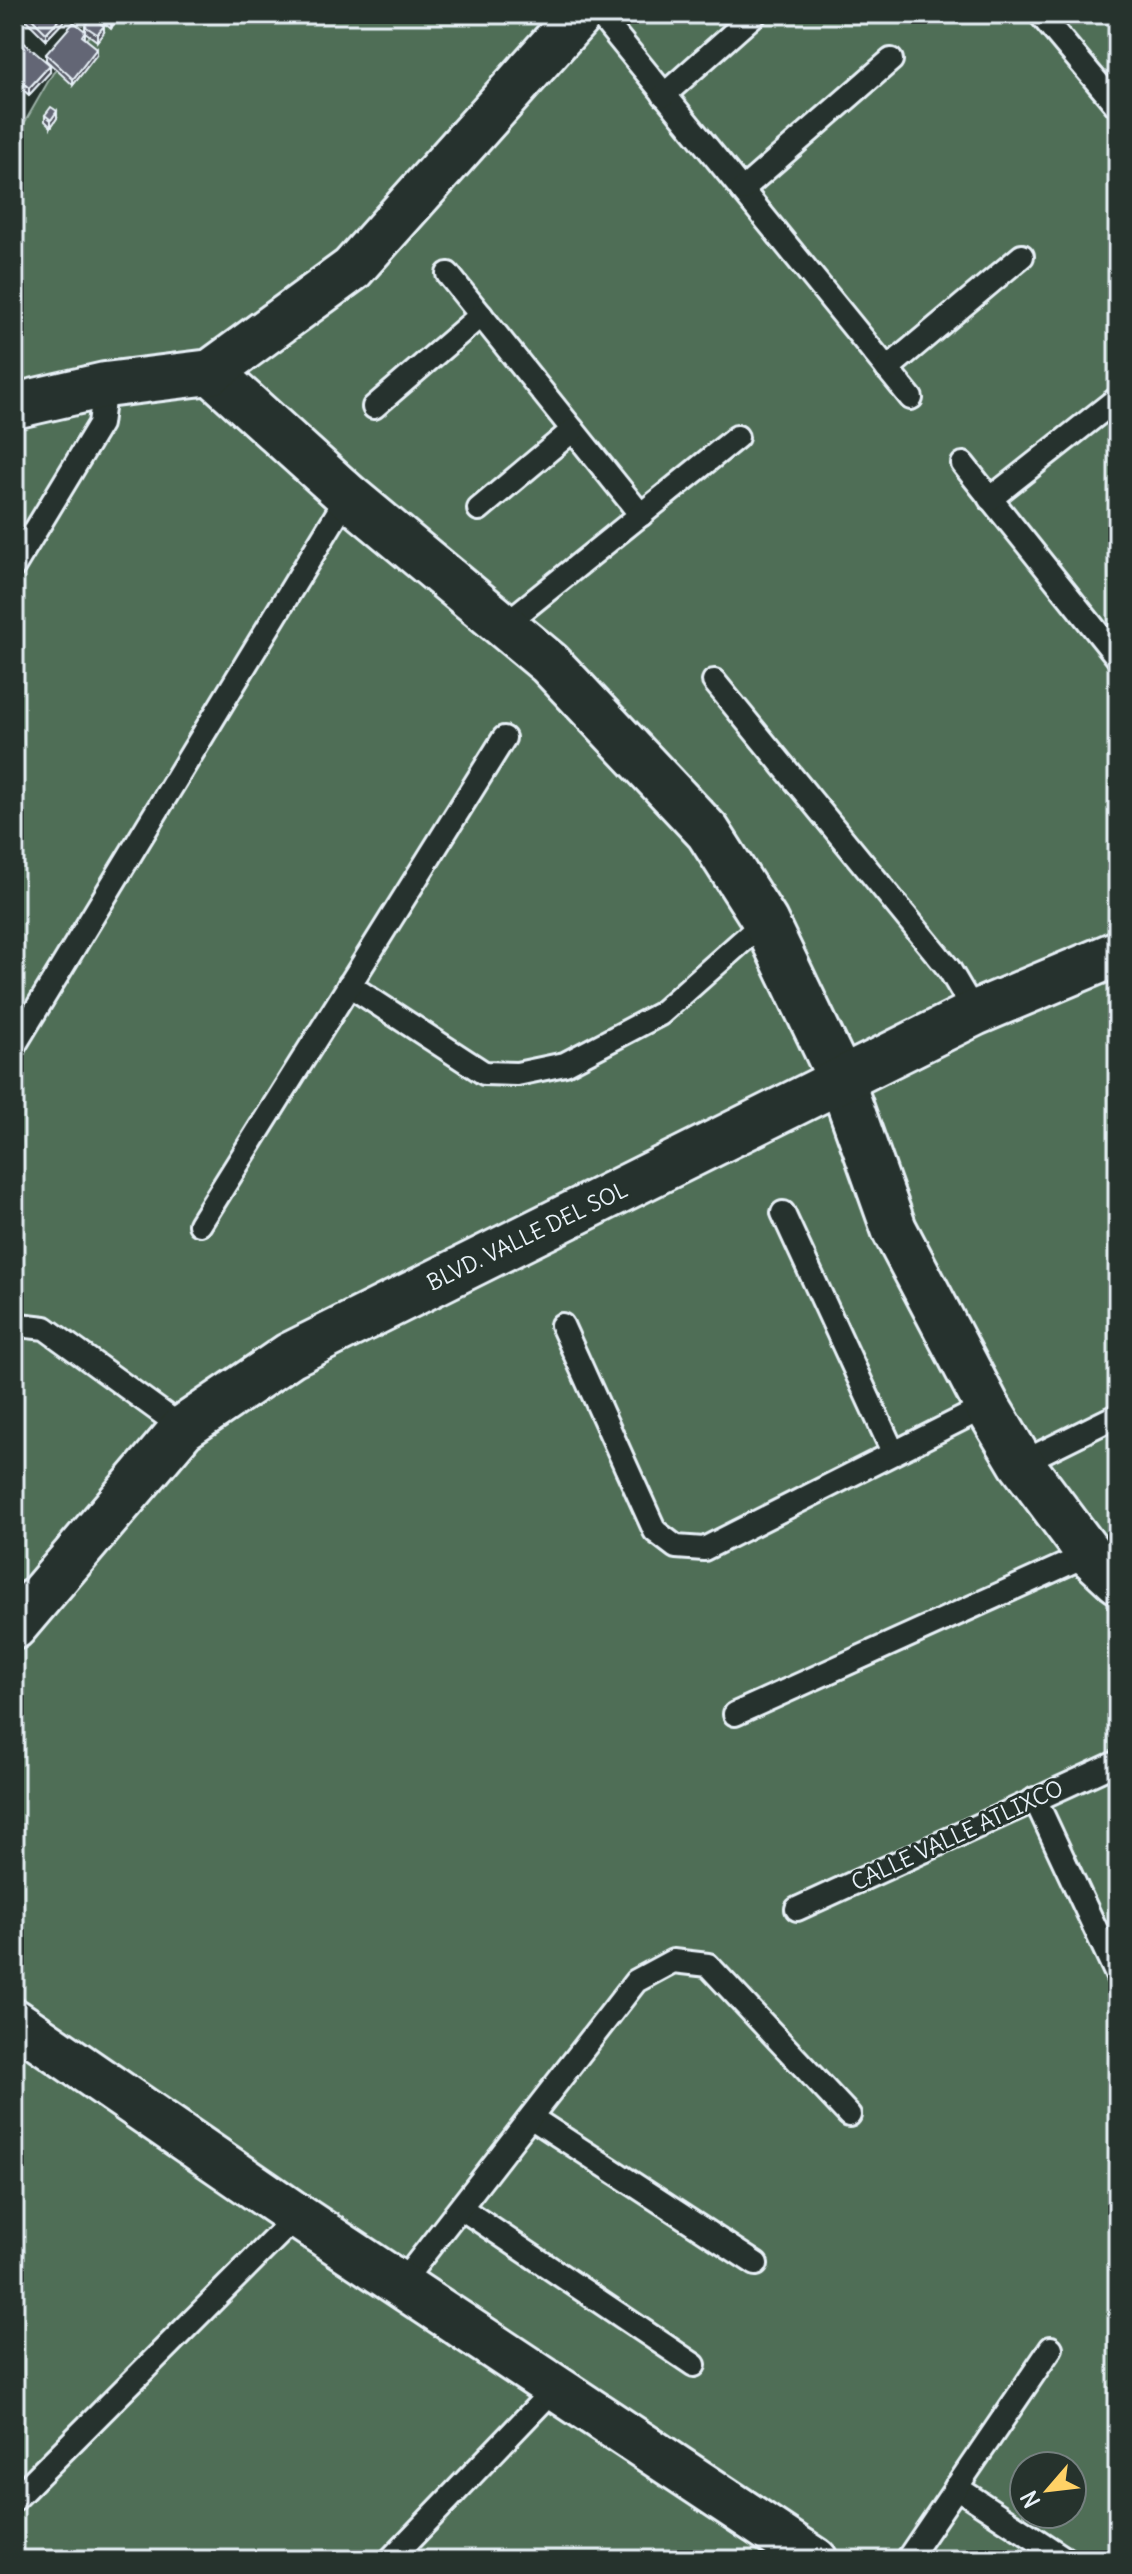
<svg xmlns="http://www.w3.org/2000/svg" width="1132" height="2574" font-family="Delius,sans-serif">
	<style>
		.green { fill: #506e56; stroke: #9cb0a7; stroke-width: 2; fill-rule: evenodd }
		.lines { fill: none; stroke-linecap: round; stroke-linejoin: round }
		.service-casing { stroke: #e8f1f8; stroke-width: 28 }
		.tertiary-casing { stroke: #e8f1f8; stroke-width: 50 }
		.service { stroke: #26332d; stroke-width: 22 }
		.tertiary { stroke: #26332d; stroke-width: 44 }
		.wall { fill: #555864; stroke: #e8f1f8; stroke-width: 2 }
		.shaded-wall { fill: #454751; stroke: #e8f1f8; stroke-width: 2 }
		.building { fill: #636674; stroke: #e8f1f8; stroke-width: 2 }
		.labels { text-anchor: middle; stroke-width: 6; stroke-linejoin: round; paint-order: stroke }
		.street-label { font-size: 22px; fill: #e8f1f8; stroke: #26332d }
	</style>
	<rect width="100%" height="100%" fill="#26332d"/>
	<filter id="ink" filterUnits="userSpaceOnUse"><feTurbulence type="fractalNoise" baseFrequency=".0125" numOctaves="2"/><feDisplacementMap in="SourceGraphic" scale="16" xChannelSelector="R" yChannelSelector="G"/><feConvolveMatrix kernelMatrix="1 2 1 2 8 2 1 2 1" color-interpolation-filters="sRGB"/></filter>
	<g filter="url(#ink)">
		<!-- green -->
		<path class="green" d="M111,14H1118V2560H14V141L53,73ZM1024,2466H1072V2514H1024Z"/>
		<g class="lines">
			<!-- service casing -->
			<g class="service-casing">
				<g id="service">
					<polyline points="599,14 911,398"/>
					<polyline points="1040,14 1118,107"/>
					<polyline points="664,95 755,14"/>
					<polyline points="742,190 891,60"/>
					<polyline points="448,274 641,515"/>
					<polyline points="887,369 1022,256"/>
					<polyline points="374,407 481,315"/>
					<polyline points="963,464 1118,658"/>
					<polyline points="990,499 1118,398"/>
					<polyline points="479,509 573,430"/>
					<polyline points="14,566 100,424 105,385"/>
					<polyline points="503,626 737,437"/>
					<polyline points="714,681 949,969 975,1013"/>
					<polyline points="349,985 484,1073 517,1074 565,1064 660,1014 765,921"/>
					<polyline points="14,1046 348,496"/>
					<polyline points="783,1213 893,1452"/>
					<polyline points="200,1224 504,738"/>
					<polyline points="562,1325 655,1531 676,1547 704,1549 987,1406"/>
					<polyline points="14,1328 19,1325 45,1328 183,1428"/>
					<polyline points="1021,1463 1118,1415"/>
					<polyline points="735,1714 1089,1554"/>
					<polyline points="1035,1799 1118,1977"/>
					<polyline points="797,1909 1118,1762"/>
					<polyline points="532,2118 756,2264"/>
					<polyline points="461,2208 694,2365"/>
					<polyline points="400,2285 636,1981 673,1961 708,1965 849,2115"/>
					<polyline points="956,2487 1067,2560"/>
					<polyline points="14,2500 297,2216"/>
					<polyline points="390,2560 555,2388"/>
					<polyline points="907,2560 1051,2348"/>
				</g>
			</g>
			<!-- tertiary casing -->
			<g class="tertiary-casing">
				<g id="tertiary">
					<polyline points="211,372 348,496 549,663 708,832 765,921 841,1080 894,1229 987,1406 1021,1463 1089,1554 1118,1581"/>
					<polyline points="14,406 105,385 211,372 352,269 580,14"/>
					<polyline points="14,1627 183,1428 290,1355 975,1013 1118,953"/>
					<polyline points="14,2021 297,2216 815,2560"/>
				</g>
			</g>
			<!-- service -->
			<use href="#service" class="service"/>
			<!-- tertiary -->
			<use href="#tertiary" class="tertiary"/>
		</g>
		<!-- wall -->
		<g class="wall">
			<polygon points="20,14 65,14 65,20 46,40"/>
			<polygon points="102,15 116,19 111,29 102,21"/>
			<polygon points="85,26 104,32 97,41 85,32 85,38 97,54 73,85 46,60 46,54 85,31"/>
			<polygon points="14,34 50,72 29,95 14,82"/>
			<polygon points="45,115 57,118 51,127 45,121"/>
		</g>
		<!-- shaded-wall -->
		<g class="shaded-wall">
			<polygon points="64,14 65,20 46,40 46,33"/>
			<polygon points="116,14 116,19 111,29 111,23"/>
			<polygon points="104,26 104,32 97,41 97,34"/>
			<polygon points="97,48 97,54 73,85 73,79"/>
			<polygon points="50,65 50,72 29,95 29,88"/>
			<polygon points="20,98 20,105 14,110 14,104"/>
			<polygon points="57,111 57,118 51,127 51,120"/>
		</g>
		<!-- building -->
		<g class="building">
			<polygon points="27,14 64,14 46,33"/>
			<polygon points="103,14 116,14 111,23"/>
			<polygon points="91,17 104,26 97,34 85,26"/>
			<polygon points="74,22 85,31 82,36 97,48 73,79 46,54"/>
			<polygon points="14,34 50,65 29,88 14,75"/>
			<polygon points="14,92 20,98 14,104"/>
			<polygon points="51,107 57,111 51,120 45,115"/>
		</g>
	</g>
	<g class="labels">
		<!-- street labels -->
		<g class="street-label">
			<text transform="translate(527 1236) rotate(-26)" y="8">BLVD. VALLE DEL SOL</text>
			<text transform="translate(957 1835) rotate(-25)" y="8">CALLE VALLE ATLIXCO</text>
		</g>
	</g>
	<!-- margin -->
	<rect width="1132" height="2574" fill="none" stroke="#26332d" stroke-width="48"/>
	<rect x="24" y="24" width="1084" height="2526" fill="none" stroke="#e8f1f8" stroke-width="3" filter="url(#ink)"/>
	<!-- north arrow -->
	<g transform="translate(1048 2490) rotate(242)"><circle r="38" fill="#26332d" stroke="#747f7e" stroke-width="2"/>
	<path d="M0-6L14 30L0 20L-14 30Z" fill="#ffd166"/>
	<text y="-12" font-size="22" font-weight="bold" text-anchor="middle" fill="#e8f1f8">N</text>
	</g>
</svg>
